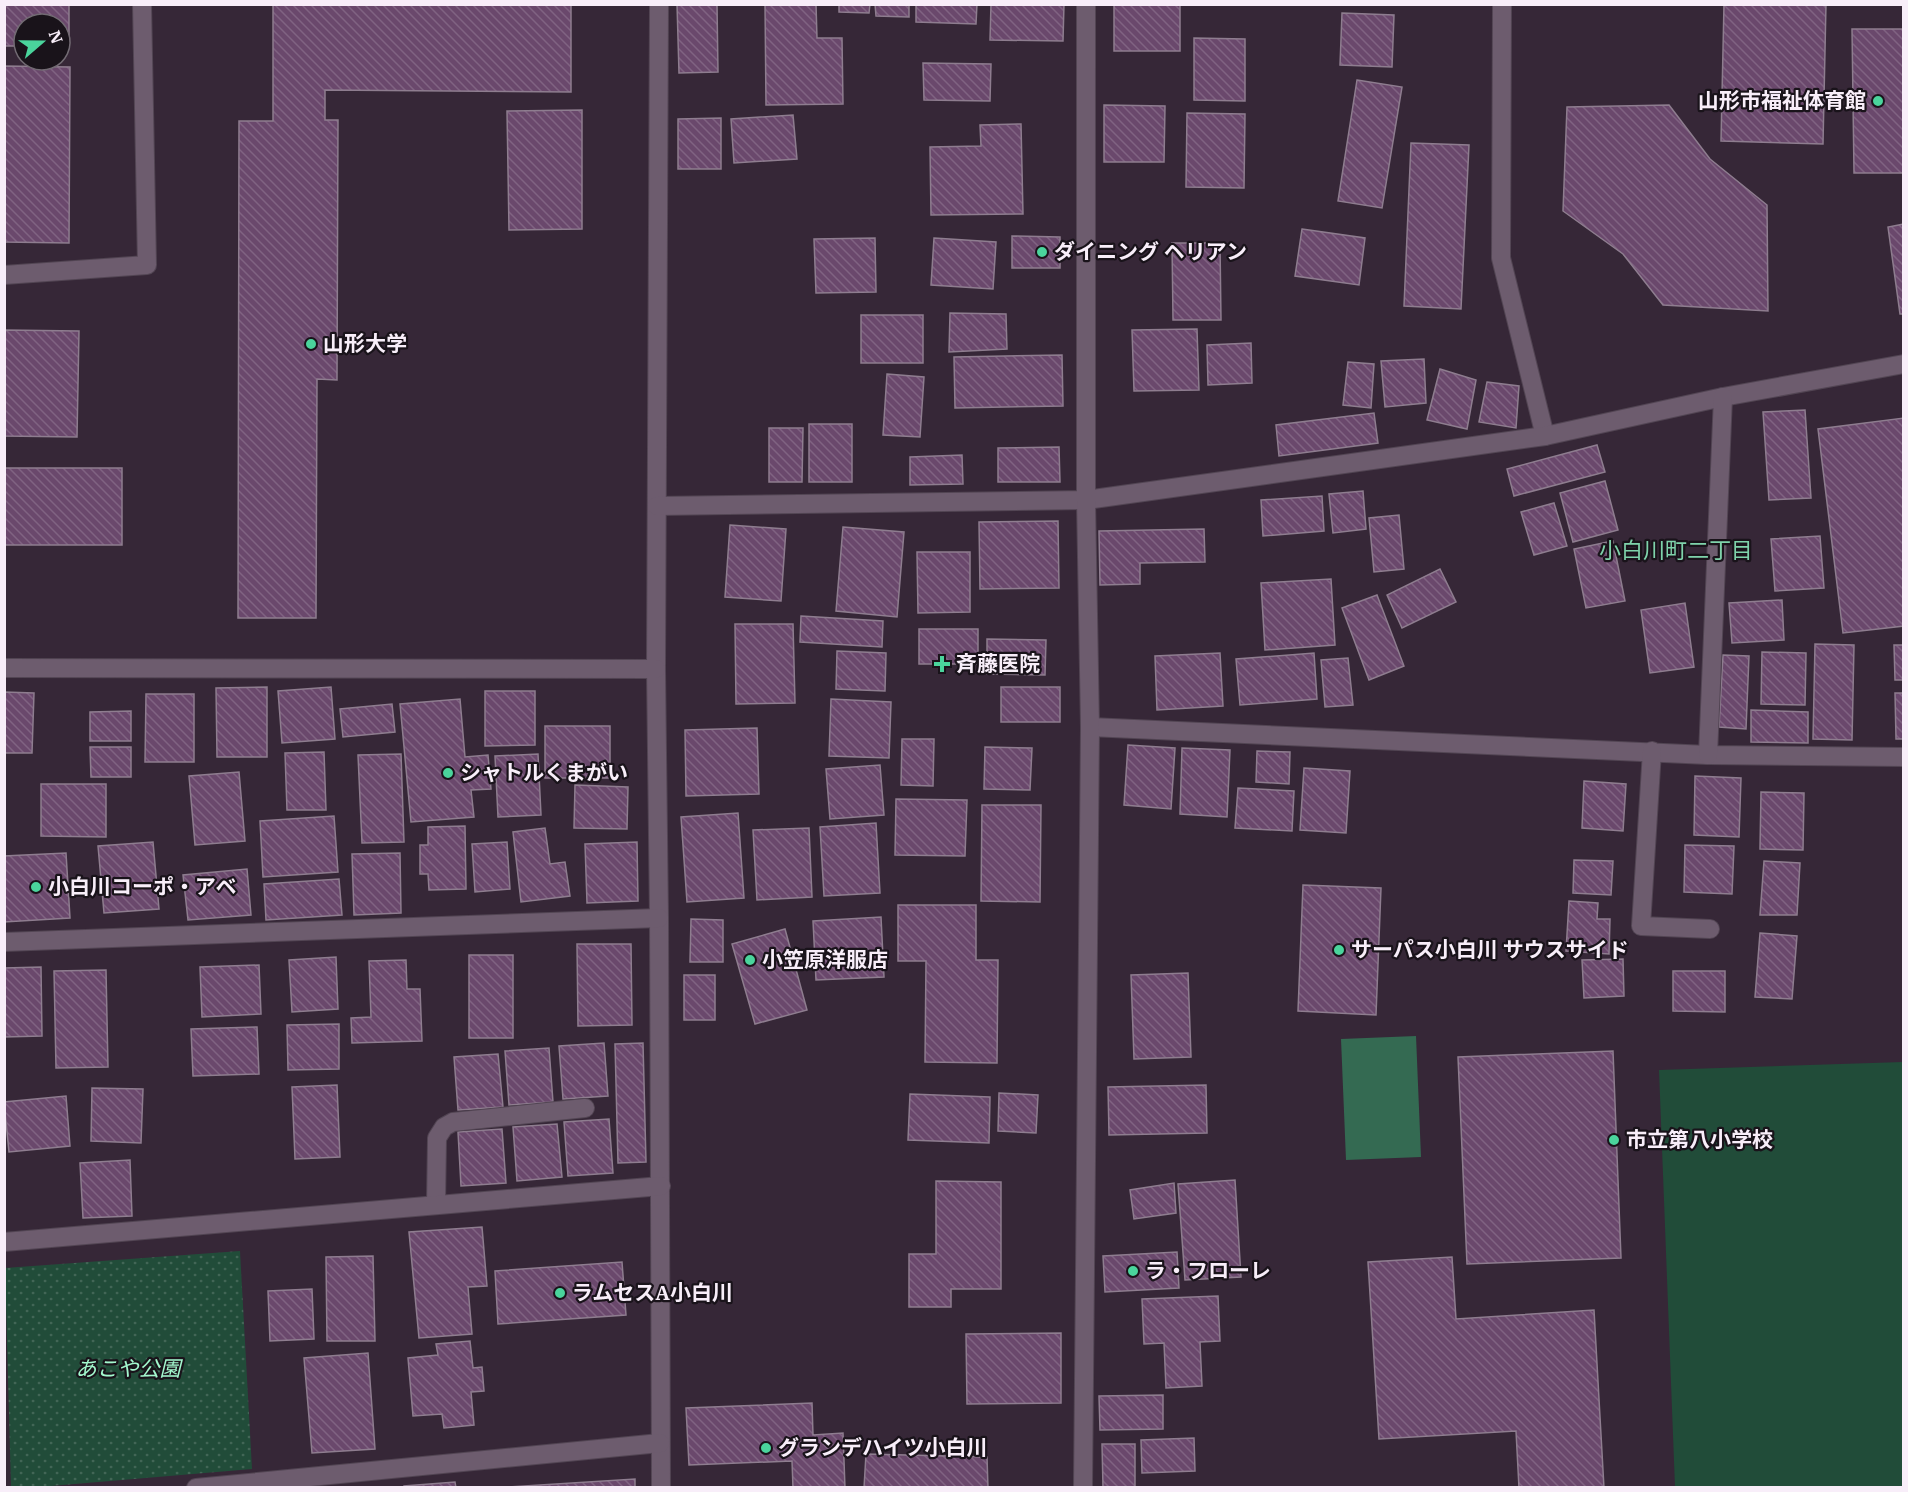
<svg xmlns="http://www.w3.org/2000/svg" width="1908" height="1492" font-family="'IBM Plex Serif','Noto Sans JP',serif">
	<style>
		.park { fill: url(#park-dots) }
		.pitch { fill: #214c39 }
		.water { fill: #346a52 }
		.building { fill: url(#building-back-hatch); stroke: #8e7d8f; stroke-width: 1.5 }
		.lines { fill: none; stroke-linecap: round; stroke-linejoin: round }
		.minor-casing { stroke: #524553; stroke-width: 20 }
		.minor { stroke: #6d5c6e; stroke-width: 18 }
		.poi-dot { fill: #4ad49c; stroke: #19131a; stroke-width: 2 }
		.labels { text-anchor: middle; stroke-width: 4.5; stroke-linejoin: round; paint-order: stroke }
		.poi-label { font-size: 21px; font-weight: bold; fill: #f8eef9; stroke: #19131a; text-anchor: start }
		.park-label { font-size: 21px; font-style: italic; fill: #a3f8ce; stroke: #19131a }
		.neighbourhood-label { font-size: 22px; fill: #7fd3ab; stroke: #19131a }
	</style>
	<defs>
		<pattern id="park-dots" width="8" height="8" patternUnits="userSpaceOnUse" patternTransform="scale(1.5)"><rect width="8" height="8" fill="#214c39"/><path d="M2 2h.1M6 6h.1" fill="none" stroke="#426656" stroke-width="1.8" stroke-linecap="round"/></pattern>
		<pattern id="building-back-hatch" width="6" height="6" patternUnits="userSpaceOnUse" patternTransform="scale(1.5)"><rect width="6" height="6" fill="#6a486c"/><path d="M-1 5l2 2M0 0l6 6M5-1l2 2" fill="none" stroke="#806382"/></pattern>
	</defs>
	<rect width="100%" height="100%" fill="#362737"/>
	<!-- park -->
	<polygon class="park" points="240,1251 252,1469 39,1487 11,1487 5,1268"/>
	<!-- pitch -->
	<polygon class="pitch" points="1903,1062 1903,1487 1675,1487 1659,1070"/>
	<!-- water -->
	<polygon class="water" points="1416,1036 1421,1157 1346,1160 1341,1039"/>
	<!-- building -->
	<g class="building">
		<polygon points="4,4 69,4 69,47 60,47 60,24 24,24 24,46 4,46"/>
		<polygon points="273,4 571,4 571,92 325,90 325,120 338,120 337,380 317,379 316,618 238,618 239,121 273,121"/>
		<polygon points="677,4 717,4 718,72 679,73"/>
		<polygon points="765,4 816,4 817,38 842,38 843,104 766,105"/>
		<polygon points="839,4 870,4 869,13 839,12"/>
		<polygon points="875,4 909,4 909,17 876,16"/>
		<polygon points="916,4 977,4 976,24 916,22"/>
		<polygon points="991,4 1064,4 1063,41 990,40"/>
		<rect x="1114" y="4" width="66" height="47"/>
		<polygon points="1724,4 1826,4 1823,144 1721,141"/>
		<polygon points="1342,13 1394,15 1392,67 1340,65"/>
		<polygon points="1852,29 1904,29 1904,173 1854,173"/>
		<polygon points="1194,38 1245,39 1245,101 1194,100"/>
		<polygon points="923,63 991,64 990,101 924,100"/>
		<polygon points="4,66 70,67 69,243 4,242"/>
		<polygon points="1357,80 1402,87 1382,208 1338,201"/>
		<polygon points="1104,105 1165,106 1164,162 1104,162"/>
		<polygon points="1669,105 1710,159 1767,205 1768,311 1663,305 1623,254 1563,211 1567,107"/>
		<polygon points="582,110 582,229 509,230 507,111"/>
		<polygon points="1187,113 1245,114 1244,188 1186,187"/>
		<polygon points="793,115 797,159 734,163 731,119"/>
		<polygon points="721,118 721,169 678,169 678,119"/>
		<polygon points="1021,124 1023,214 931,215 930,147 981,146 980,125"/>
		<polygon points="1411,143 1469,145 1461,309 1404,306"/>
		<polygon points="1904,224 1904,314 1900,314 1888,227"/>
		<polygon points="1302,229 1365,238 1359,285 1295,276"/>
		<polygon points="1012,236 1060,237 1060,268 1012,268"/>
		<polygon points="875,238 876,292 816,293 814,239"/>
		<polygon points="934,238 996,242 993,289 931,285"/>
		<polygon points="1172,243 1220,243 1221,320 1173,320"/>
		<polygon points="950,313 1006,314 1007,349 949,352"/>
		<rect x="861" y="315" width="62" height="48"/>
		<polygon points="1197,329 1199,390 1134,391 1132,330"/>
		<polygon points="4,330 79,331 77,437 4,436"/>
		<polygon points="1251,343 1252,383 1208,385 1207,345"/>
		<polygon points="1062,355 1063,406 955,408 954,357"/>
		<polygon points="1424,359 1426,403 1385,407 1381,361"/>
		<polygon points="1348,362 1374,364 1371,408 1343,405"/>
		<polygon points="1440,369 1476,380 1467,429 1427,420"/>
		<polygon points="887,374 924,377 920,437 883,435"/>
		<polygon points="1487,382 1519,386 1516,428 1479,422"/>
		<polygon points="1805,410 1811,498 1769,500 1763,412"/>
		<polygon points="1374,413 1378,443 1279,456 1276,425"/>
		<polygon points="1904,418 1904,626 1843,633 1818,429"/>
		<rect x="809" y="424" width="43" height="58"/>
		<polygon points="769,428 803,428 802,482 769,482"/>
		<polygon points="1597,445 1605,472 1514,496 1507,469"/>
		<polygon points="1059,447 1060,482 998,482 998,448"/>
		<polygon points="962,455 963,484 910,485 910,457"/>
		<rect x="4" y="468" width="118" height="77"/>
		<polygon points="1605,481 1618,530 1573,542 1560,493"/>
		<polygon points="1363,491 1366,529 1333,533 1329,494"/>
		<polygon points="1322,496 1324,531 1263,536 1261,500"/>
		<polygon points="1554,503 1567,546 1534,555 1521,512"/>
		<polygon points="1399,515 1404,569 1374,572 1369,518"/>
		<polygon points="1058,521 1059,588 980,589 979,522"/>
		<polygon points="730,525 786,529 781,601 725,597"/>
		<polygon points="843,527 904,532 897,617 836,611"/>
		<polygon points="1204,529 1205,562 1140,563 1140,584 1100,585 1099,531"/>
		<polygon points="1820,536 1824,588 1775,591 1771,539"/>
		<polygon points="1613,541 1625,601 1586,608 1574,549"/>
		<polygon points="917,552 970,552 970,612 918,613"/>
		<polygon points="1440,569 1456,602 1402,628 1387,595"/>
		<polygon points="1331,579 1335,645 1265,650 1261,583"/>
		<polygon points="1377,595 1404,666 1369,680 1342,608"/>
		<polygon points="1782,600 1784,640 1732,643 1729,603"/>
		<polygon points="1685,603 1694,667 1650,673 1641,610"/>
		<polygon points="801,616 883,621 882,647 800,642"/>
		<polygon points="735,624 793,624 795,703 736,704"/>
		<rect x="919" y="629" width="59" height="35"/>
		<polygon points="987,639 1046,640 1045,675 987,674"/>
		<polygon points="1815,644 1854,645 1852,740 1813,739"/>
		<polygon points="1894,645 1904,645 1904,680 1895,680"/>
		<polygon points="837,651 886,653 885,691 836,689"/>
		<polygon points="1762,652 1806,653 1805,705 1761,704"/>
		<polygon points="1220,653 1223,706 1157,710 1155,656"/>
		<polygon points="1314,653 1317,699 1240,705 1236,659"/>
		<polygon points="1723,655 1749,656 1746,729 1719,727"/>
		<polygon points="1348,658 1353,705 1325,707 1321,660"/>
		<polygon points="267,687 267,757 217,757 216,688"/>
		<polygon points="331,687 335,739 282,743 278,691"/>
		<rect x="1001" y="687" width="59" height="35"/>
		<polygon points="485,691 535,691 535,745 485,746"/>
		<polygon points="4,692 34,693 32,753 4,753"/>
		<polygon points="1895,693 1904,693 1904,739 1896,739"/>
		<polygon points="146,694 194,694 194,762 145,762"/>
		<polygon points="460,699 465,757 488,755 491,789 471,790 474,817 411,822 400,704"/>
		<polygon points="831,699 891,702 889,758 829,756"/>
		<polygon points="392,704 395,732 343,737 340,709"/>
		<polygon points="1751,710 1808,712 1808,743 1751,742"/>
		<polygon points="131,711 131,741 90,741 90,712"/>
		<rect x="545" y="726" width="65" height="52"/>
		<polygon points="757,728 759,794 686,796 685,730"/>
		<polygon points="902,739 934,739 933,786 901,785"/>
		<polygon points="1128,745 1175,748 1171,809 1124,805"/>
		<polygon points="90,747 131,747 131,777 91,777"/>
		<polygon points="985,747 1032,748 1030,790 984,789"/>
		<polygon points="1182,748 1230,750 1227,817 1180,814"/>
		<polygon points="1257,751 1290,752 1289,784 1256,782"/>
		<polygon points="324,752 326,810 287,810 285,753"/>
		<polygon points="401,754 404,842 362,843 358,755"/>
		<polygon points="538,754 541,815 498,817 495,756"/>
		<polygon points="880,765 884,815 830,819 826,769"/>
		<polygon points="1304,768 1350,771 1346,833 1300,830"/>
		<polygon points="239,772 245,841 195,845 189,776"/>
		<polygon points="1695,776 1741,778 1739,837 1694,835"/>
		<polygon points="1584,781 1626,784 1623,831 1582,828"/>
		<polygon points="41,784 106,784 106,837 41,836"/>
		<polygon points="575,785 628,787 627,829 574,828"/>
		<polygon points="1238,788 1294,791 1292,831 1235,828"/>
		<polygon points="1761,792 1804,793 1803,850 1760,849"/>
		<polygon points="896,799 967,800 965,856 895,855"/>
		<polygon points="982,805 1041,805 1040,902 981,901"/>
		<polygon points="738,813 744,898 687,902 681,817"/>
		<polygon points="334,816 338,872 263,877 260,821"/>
		<polygon points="876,823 880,893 824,896 820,827"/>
		<polygon points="465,826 466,889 429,890 428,874 420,874 420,845 428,845 428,827"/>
		<polygon points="545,828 550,864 565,862 570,896 521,902 513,832"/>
		<polygon points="809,828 812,897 757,900 753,830"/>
		<polygon points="153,842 159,909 104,913 98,846"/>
		<polygon points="507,842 510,889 475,892 472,844"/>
		<polygon points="637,842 638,901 587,903 585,844"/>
		<polygon points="1685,845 1734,846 1732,894 1684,892"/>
		<polygon points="66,853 70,918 4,922 4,856"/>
		<polygon points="400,853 401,913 354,915 352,854"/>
		<polygon points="1574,860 1613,861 1611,895 1573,893"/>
		<polygon points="1764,861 1800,863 1797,915 1760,915"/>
		<polygon points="247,869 251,915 188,920 183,875"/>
		<polygon points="339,879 342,915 266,920 264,884"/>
		<polygon points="1303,885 1381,888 1376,1015 1298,1011"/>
		<polygon points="1569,901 1598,903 1597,919 1610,919 1609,954 1566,951"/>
		<polygon points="898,905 976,905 976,960 998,960 997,1063 925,1062 926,961 898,961"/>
		<polygon points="881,917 884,977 816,980 813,921"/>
		<polygon points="691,919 723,920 723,962 690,962"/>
		<polygon points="785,929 807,1010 755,1024 732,944"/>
		<polygon points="1760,933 1797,936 1792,999 1755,997"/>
		<polygon points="577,944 631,944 632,1025 578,1026"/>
		<rect x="469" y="955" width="44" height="83"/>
		<polygon points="336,957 338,1009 292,1012 289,960"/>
		<polygon points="1623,959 1624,996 1584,998 1582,960"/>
		<polygon points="406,960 407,989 420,989 422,1041 352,1043 351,1018 371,1017 369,961"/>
		<polygon points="259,965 261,1014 202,1017 200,967"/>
		<polygon points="41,967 42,1036 4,1037 4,968"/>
		<polygon points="106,970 108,1067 56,1068 54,971"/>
		<polygon points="1673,971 1725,971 1725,1012 1673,1011"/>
		<polygon points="1188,973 1191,1057 1134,1059 1131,975"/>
		<rect x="684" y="975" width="31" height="45"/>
		<polygon points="339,1024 339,1069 288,1070 287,1025"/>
		<polygon points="257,1027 259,1074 193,1076 191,1029"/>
		<polygon points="604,1043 608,1096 563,1099 559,1046"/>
		<polygon points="643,1043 646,1162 618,1163 615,1044"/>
		<polygon points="549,1048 553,1102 509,1105 505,1051"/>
		<polygon points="1613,1051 1621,1258 1467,1264 1458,1057"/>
		<polygon points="498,1054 503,1107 458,1110 454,1057"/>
		<polygon points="337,1085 340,1157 295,1159 292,1087"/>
		<polygon points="1206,1085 1207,1133 1109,1135 1108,1087"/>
		<polygon points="92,1088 143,1089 141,1143 91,1141"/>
		<polygon points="999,1093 1038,1095 1036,1133 998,1131"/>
		<polygon points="910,1094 990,1097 989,1143 908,1140"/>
		<polygon points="66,1096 70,1146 9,1152 4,1102"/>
		<polygon points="609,1119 613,1173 568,1176 564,1122"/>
		<polygon points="557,1124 562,1177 517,1181 513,1127"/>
		<polygon points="502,1129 506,1183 461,1186 458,1132"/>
		<polygon points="130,1160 132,1216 83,1218 80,1163"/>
		<polygon points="1235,1180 1241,1277 1185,1280 1178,1184"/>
		<polygon points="936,1181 1001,1182 1001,1289 951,1289 951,1307 909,1307 909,1254 936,1254"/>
		<polygon points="1174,1183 1176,1213 1134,1219 1130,1190"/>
		<polygon points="482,1227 487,1286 468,1287 472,1334 419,1338 409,1232"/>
		<polygon points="1177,1252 1179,1288 1105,1292 1103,1256"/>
		<polygon points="373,1256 375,1341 327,1341 326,1257"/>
		<polygon points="1452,1257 1456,1319 1594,1310 1604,1488 1519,1488 1516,1431 1379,1439 1368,1262"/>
		<polygon points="622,1262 626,1315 498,1324 495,1271"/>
		<polygon points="312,1289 314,1339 270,1341 268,1291"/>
		<polygon points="1218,1296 1220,1341 1200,1342 1202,1386 1166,1388 1164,1343 1144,1344 1142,1299"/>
		<polygon points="1061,1333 1061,1403 967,1404 966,1334"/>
		<polygon points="470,1341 473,1368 482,1367 484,1391 471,1392 474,1425 444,1428 442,1414 413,1416 408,1358 438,1355 436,1344"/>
		<polygon points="368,1353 375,1449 312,1453 304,1358"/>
		<polygon points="1163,1395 1163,1429 1100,1430 1099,1396"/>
		<polygon points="812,1403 813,1435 843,1433 845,1488 793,1488 792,1461 689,1465 686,1408"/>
		<polygon points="1194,1438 1195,1471 1142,1473 1141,1440"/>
		<polygon points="1102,1444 1135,1444 1135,1488 1103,1488"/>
		<polygon points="866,1454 987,1457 988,1488 864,1488"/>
		<polygon points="635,1479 635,1488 508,1487"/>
		<polygon points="455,1482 456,1488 404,1488 404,1486"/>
	</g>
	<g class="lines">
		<!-- minor casing -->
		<g class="minor-casing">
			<g id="minor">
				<polyline points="659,4 656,669 659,918 661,1488"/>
				<polyline points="1502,4 1501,258 1545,436"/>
				<polyline points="4,275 147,265 142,4"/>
				<polyline points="657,506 1086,500 1545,436 1723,397 1904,364"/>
				<polyline points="4,668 656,669"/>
				<polyline points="1090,727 1708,755 1904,757"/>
				<polyline points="1652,751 1641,926 1710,929"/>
				<polyline points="1708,755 1723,397"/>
				<polyline points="4,942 659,918"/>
				<polyline points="436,1205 437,1138 444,1127 453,1122 585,1108"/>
				<polyline points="4,1242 661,1186"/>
				<polyline points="196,1488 660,1443"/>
				<polyline points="1083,1488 1090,727 1086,500 1086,4"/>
			</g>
		</g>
		<!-- minor -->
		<use href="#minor" class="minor"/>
	</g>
	<!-- markers -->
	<g class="poi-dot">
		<circle cx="1878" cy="101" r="6"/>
		<circle cx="1042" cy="252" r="6"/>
		<circle cx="311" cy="344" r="6"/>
		<path d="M939 655h6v6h6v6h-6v6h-6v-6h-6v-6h6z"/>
		<circle cx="448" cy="773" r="6"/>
		<circle cx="36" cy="887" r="6"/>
		<circle cx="1339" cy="950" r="6"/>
		<circle cx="750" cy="960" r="6"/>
		<circle cx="1614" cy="1140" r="6"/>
		<circle cx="1133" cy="1271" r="6"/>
		<circle cx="560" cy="1293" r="6"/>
		<circle cx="766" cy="1448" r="6"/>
	</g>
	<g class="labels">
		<!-- poi labels -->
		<g class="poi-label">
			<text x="1866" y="108" text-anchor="end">山形市福祉体育館</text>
			<text x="1054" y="259">ダイニング ヘリアン</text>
			<text x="323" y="351">山形大学</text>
			<text x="956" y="671">斉藤医院</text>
			<text x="460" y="780">シャトルくまがい</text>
			<text x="48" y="894">小白川コーポ・アベ</text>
			<text x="1351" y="957">サーパス小白川 サウスサイド</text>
			<text x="762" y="967">小笠原洋服店</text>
			<text x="1626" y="1147">市立第八小学校</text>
			<text x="1145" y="1278">ラ・フローレ</text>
			<text x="572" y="1300">ラムセスA小白川</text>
			<text x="778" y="1455">グランデハイツ小白川</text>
		</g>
		<!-- park labels -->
		<g class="park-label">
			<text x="128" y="1376">あこや公園</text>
		</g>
		<!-- neighbourhood labels -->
		<g class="neighbourhood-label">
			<text x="1676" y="558">小白川町二丁目</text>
		</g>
	</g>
	<!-- border -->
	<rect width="1908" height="1492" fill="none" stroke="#f8eef9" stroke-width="12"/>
	<!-- north arrow -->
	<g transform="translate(42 42) rotate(70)"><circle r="28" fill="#19131a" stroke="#726b73" stroke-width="1.5"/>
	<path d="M0-4.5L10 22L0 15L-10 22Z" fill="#4ad49c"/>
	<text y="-9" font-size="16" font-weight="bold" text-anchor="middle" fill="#f8eef9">N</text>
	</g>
</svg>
